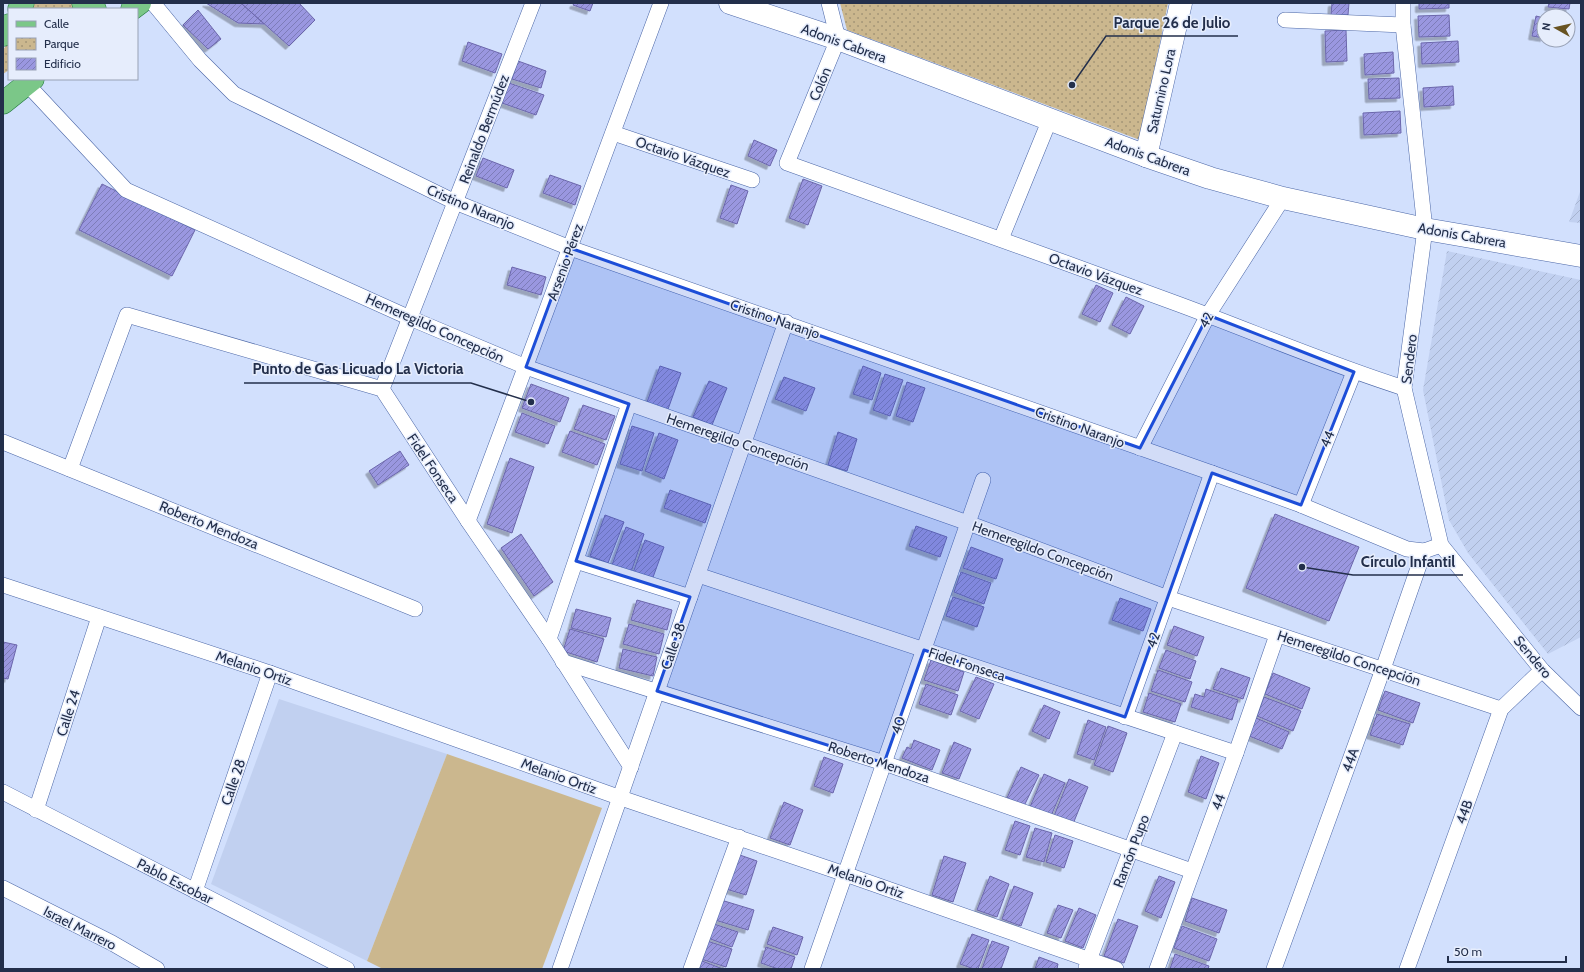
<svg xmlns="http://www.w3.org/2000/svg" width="1584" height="972" font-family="Cabin,sans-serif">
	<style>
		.built { fill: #c1d0f0 }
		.industrial { fill: url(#industrial-furrows) }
		.park { fill: url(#park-dots) }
		.garden { fill: #cbb78e }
		.building { fill: url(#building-hatch); stroke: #6b66ab; filter: url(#shadow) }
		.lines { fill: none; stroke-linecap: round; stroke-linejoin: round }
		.street-casing { stroke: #4c67a7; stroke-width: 16 }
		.secondary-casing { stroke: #4c67a7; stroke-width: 23 }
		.primary-casing { stroke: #237a3f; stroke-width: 23 }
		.street { stroke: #fff; stroke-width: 15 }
		.secondary { stroke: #fff; stroke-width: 22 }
		.primary { stroke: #7bc788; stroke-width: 22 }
		.marked { fill: #1d4ed8; fill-opacity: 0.2; stroke: #1d4ed8; stroke-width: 3; stroke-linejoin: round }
		.labels { text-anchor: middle; stroke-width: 3; stroke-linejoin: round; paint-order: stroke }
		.street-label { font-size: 14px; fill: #232f4b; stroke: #e6edfc }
		.leader { fill: none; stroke: #232f4b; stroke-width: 1.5 }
		.callout-dot { fill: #232f4b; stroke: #e6edfc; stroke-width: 1.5 }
		.callout-label { font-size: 15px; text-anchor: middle; font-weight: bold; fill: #232f4b; stroke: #e6edfc; stroke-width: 3; stroke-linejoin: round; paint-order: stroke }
	</style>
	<defs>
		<pattern id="industrial-furrows" width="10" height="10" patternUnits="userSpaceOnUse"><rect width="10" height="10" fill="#c1d0f0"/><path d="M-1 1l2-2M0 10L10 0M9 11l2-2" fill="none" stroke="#a6b3cf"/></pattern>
		<pattern id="park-dots" width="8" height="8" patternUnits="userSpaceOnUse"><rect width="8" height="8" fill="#cbb78e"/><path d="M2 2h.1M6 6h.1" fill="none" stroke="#a49576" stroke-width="1.8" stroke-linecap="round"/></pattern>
		<pattern id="building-hatch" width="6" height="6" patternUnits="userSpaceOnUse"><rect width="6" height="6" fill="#9a97e0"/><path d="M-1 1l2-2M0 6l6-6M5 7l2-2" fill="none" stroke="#7d7cb8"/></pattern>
		<filter id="shadow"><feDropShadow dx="-3.5" dy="3.5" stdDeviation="0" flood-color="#0004"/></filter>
	</defs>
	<rect width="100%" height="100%" fill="#d2e0fd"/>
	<!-- built -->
	<polygon class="built" points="279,699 447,754 367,961 211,884"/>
	<!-- industrial -->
	<g class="industrial">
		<polygon points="1581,189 1581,223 1569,222"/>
		<polygon points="1447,251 1581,280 1581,637 1548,654 1468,553 1449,520 1423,390"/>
	</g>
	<!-- park -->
	<g class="park">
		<polygon points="35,3 72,3 79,9 31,9"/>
		<polygon points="840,3 1168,3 1140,140 847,30"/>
		<polygon points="9,41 9,70 3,74 3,50"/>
	</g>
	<!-- garden -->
	<polygon class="garden" points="447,754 602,808 542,969 383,969 367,961"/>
	<!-- building -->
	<g class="building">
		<polygon points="206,3 241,3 264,24 238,23"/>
		<polygon points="241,3 299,3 315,20 289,46"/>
		<polygon points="574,3 593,3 590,11 573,5"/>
		<polygon points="1332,3 1349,3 1348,15 1331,15"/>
		<polygon points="1419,3 1449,3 1449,8 1419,9"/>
		<polygon points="1549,3 1570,3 1569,9 1548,7"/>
		<polygon points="198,10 221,39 208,49 183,25"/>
		<polygon points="1449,15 1450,36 1419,37 1418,16"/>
		<polygon points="1536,16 1544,18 1544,38 1532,36"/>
		<polygon points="1346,30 1347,61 1326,62 1325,31"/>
		<polygon points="1458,41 1459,62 1422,64 1421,43"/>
		<polygon points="468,42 502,54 495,73 462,61"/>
		<polygon points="1393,52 1394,73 1365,75 1364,54"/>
		<polygon points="518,61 546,71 541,88 512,79"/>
		<polygon points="1399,78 1400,98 1369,99 1368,79"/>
		<polygon points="509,83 544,95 536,115 502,103"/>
		<polygon points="1453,86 1454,105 1424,107 1423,88"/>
		<polygon points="1400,111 1401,133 1364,135 1363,113"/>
		<polygon points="754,140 777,150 770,166 748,156"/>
		<polygon points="483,158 514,170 507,188 476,176"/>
		<polygon points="550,175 581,186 575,205 543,193"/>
		<polygon points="803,179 822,186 808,225 789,218"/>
		<polygon points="102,184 195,230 172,276 79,230"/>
		<polygon points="731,185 748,191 737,224 720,218"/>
		<polygon points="512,267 546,277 541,295 507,285"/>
		<polygon points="1096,285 1113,293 1100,322 1082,314"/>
		<polygon points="1126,297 1144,306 1130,334 1112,325"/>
		<polygon points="660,366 681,373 667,412 646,405"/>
		<polygon points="863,366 881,373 872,400 853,394"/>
		<polygon points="885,374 903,380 890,416 873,410"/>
		<polygon points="784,377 815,388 806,411 775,399"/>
		<polygon points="709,381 727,388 712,425 693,417"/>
		<polygon points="907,382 925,388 913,422 896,416"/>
		<polygon points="531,384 569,398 560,422 522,408"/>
		<polygon points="583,405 615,416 606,440 574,429"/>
		<polygon points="522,413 555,426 548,444 515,432"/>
		<polygon points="632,426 654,433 642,471 620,464"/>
		<polygon points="570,431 605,444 597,465 562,452"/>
		<polygon points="838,432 857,439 847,471 828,465"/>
		<polygon points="659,433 678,440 664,479 645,471"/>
		<polygon points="400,451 409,465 378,485 369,471"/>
		<polygon points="510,458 534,467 512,533 487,524"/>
		<polygon points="670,490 711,505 705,523 664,508"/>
		<polygon points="1275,514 1359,547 1329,621 1246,588"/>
		<polygon points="605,515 624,522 608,563 590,556"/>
		<polygon points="916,526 947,537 940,557 909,546"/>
		<polygon points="626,527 644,534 631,572 612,565"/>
		<polygon points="521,534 553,582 534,596 501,548"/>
		<polygon points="645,540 664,547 652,580 633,573"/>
		<polygon points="971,547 1003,559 996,579 963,568"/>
		<polygon points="961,572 991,583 984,604 954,592"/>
		<polygon points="953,597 984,607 977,627 946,616"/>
		<polygon points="1120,598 1151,609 1143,631 1112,620"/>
		<polygon points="637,600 672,610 667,630 631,620"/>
		<polygon points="576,609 611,618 606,637 571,628"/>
		<polygon points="629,624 664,634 659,654 623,644"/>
		<polygon points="1174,626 1204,637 1197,656 1167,645"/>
		<polygon points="570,629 604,639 597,662 563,651"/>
		<polygon points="3,642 17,645 8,679 3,678"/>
		<polygon points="623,649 657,657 653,676 619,668"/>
		<polygon points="1166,650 1196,661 1190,679 1159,668"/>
		<polygon points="931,660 964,672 958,691 924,680"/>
		<polygon points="1221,668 1250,678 1243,699 1213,689"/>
		<polygon points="1158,670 1192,682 1185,702 1151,691"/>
		<polygon points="1273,673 1310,688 1302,709 1265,694"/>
		<polygon points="976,677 994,684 979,719 960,711"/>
		<polygon points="926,684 958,695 951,715 919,704"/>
		<polygon points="1206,689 1238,700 1232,720 1191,707 1195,694 1204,697"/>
		<polygon points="1385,691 1420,703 1413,723 1378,710"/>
		<polygon points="1149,693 1181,704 1175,722 1143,712"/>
		<polygon points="1264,697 1301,711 1293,731 1257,716"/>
		<polygon points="1044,705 1060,712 1049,739 1032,731"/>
		<polygon points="1377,714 1410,724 1403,745 1370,735"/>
		<polygon points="1256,718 1289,732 1282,749 1249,736"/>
		<polygon points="1088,720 1106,727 1094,760 1077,754"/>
		<polygon points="1108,726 1127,733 1113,772 1094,765"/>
		<polygon points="914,740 940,750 932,770 902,758 907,747 911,749"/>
		<polygon points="954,742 971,749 959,779 942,773"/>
		<polygon points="1201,756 1219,763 1206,799 1188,792"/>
		<polygon points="824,757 843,764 833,793 814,786"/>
		<polygon points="1021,767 1039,775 1024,806 1007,798"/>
		<polygon points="1044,774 1065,783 1051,816 1030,807"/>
		<polygon points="1069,779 1088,787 1073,824 1054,816"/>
		<polygon points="784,802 803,810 790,845 770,838"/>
		<polygon points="1015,821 1030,826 1020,855 1005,850"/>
		<polygon points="1035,828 1052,833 1044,862 1026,857"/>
		<polygon points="1055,835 1073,841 1064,868 1046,862"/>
		<polygon points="737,854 757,861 746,895 726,889"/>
		<polygon points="944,856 966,863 953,902 932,895"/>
		<polygon points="990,876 1009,884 997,917 977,910"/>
		<polygon points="1159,876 1175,882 1161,918 1145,911"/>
		<polygon points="1014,886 1033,893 1021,926 1002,919"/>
		<polygon points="1192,898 1227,910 1219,933 1185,921"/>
		<polygon points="721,900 754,910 748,930 715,920"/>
		<polygon points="1058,905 1073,910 1061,938 1047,933"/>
		<polygon points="1079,908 1096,915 1083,948 1065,941"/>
		<polygon points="1118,919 1138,926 1124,963 1104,956"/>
		<polygon points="714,924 738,932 732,947 708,938"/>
		<polygon points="1182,926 1217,939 1209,961 1174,948"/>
		<polygon points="773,927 803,937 797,955 767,944"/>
		<polygon points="972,934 989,940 978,969 974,969 960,964"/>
		<polygon points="707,941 732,949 726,967 701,959"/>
		<polygon points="992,941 1009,947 1001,969 982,969"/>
		<polygon points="766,947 795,957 791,969 778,969 761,963"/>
		<polygon points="1175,954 1209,966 1208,969 1170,969"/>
		<polygon points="1039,957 1058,964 1057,969 1035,969"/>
		<polygon points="702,961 723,969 699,969"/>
	</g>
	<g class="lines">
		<!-- street casing -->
		<g class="street-casing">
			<g id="street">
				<polyline points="153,3 200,60 234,94 455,202 570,248 1212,473 1301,505 1407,549 1424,551 1441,545"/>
				<path d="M829,3L838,39L787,163C917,209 1048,256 1178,304C1254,332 1328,364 1404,388"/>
				<polyline points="1403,3 1403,25 1425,229 1404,388 1441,545 1542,670 1581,708"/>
				<polyline points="1285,20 1403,25"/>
				<polyline points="26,83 126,190 410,318 526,367 968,523 1168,598 1501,709"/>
				<polyline points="613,133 752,180"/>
				<polyline points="1001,239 1050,119"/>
				<polyline points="382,389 533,3"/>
				<polyline points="3,442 415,609"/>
				<polyline points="1140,448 1208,315 1283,198"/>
				<polyline points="70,469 127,315 382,389 468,521 549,639 591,705 631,767"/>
				<polyline points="1301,505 1354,372"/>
				<polyline points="468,521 661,3"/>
				<polyline points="576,561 690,597"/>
				<polyline points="698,575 1236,753"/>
				<polyline points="3,585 270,673 621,798 845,874 1116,969"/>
				<polyline points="549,639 629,404"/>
				<polyline points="563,662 884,763 1192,871"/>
				<polyline points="1125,717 1212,473"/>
				<polyline points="3,792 347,969"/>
				<polyline points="36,810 99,617"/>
				<polyline points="3,888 112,943 157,969"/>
				<polyline points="195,891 270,673"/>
				<polyline points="1086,968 1175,733"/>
				<polyline points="560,969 786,322"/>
				<polyline points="691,969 739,837"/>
				<polyline points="812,969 983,480"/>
				<polyline points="1157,969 1236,753 1277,635"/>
				<polyline points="1274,969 1383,669 1424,551"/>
				<polyline points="1407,969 1501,709 1542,670"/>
			</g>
		</g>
		<!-- secondary casing -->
		<g class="secondary-casing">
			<g id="secondary">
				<polyline points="730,3 838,39 1146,156 1210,178 1283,198 1425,229 1581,256"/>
				<polyline points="1146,156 1181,3"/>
			</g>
		</g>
		<!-- primary casing -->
		<g class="primary-casing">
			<g id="primary">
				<polyline points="83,3 95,9"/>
				<polyline points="19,9 23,3"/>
				<polyline points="132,9 140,3"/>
				<polyline points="3,35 9,25"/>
				<polyline points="3,103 33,79"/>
			</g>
		</g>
		<!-- street -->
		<use href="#street" class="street"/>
		<!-- secondary -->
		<use href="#secondary" class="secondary"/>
		<!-- primary -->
		<use href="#primary" class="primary"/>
	</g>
	<!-- marked area -->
	<path class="marked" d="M570,248L1140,448L1208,315L1354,372L1301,505L1212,473L1125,717L924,650L884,763L657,691L690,597L576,561L629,404L526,367Z"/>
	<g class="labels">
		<!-- street labels -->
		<g class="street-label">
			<text transform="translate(844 43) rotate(20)" y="5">Adonis Cabrera</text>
			<text transform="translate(820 84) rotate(-67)" y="5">Colón</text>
			<text transform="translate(1161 91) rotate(-77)" y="5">Saturnino Lora</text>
			<text transform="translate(484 129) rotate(-69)" y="5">Reinaldo Bermúdez</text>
			<text transform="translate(1148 156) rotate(20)" y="5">Adonis Cabrera</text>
			<text transform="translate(683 157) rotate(19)" y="5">Octavio Vázquez</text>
			<text transform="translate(471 207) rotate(23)" y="5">Cristino Naranjo</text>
			<text transform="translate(1462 235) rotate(10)" y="5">Adonis Cabrera</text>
			<text transform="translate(565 262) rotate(-70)" y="5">Arsenio Pérez</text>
			<text transform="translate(1096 274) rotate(20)" y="5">Octavio Vázquez</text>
			<text transform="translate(775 319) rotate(19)" y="5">Cristino Naranjo</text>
			<text transform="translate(1206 320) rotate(-61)" y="5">42</text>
			<text transform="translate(435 328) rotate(24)" y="5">Hemeregildo Concepción</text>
			<text transform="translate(1409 359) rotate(-83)" y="5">Sendero</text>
			<text transform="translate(1080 427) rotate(20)" y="5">Cristino Naranjo</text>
			<text transform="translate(1327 439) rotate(-68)" y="5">44</text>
			<text transform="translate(738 442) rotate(19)" y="5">Hemeregildo Concepción</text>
			<text transform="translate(433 468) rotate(56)" y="5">Fidel Fonseca</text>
			<text transform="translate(209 525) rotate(22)" y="5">Roberto Mendoza</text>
			<text transform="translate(1043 551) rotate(20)" y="5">Hemeregildo Concepción</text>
			<text transform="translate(1153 640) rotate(-70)" y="5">42</text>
			<text transform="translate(673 646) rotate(-71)" y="5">Calle 38</text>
			<text transform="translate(1533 657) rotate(50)" y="5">Sendero</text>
			<text transform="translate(1349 658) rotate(18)" y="5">Hemeregildo Concepción</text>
			<text transform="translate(967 664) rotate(18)" y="5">Fidel Fonseca</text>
			<text transform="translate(254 668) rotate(19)" y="5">Melanio Ortiz</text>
			<text transform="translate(68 713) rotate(-72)" y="5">Calle 24</text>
			<text transform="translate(898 725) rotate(-71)" y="5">40</text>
			<text transform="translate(1350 760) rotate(-70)" y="5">44A</text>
			<text transform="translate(879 762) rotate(18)" y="5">Roberto Mendoza</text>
			<text transform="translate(559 776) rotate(20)" y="5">Melanio Ortiz</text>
			<text transform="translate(233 782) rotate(-71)" y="5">Calle 28</text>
			<text transform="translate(1218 802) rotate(-70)" y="5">44</text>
			<text transform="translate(1464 812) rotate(-70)" y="5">44B</text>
			<text transform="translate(1131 851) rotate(-69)" y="5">Ramón Pupo</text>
			<text transform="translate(175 881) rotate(27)" y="5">Pablo Escobar</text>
			<text transform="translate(866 881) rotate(19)" y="5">Melanio Ortiz</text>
			<text transform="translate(80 928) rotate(27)" y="5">Israel Marrero</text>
		</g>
	</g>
	<!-- callouts -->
	<path class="leader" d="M1072 85L1106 36H1238M531 402L471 383H244M1302 567L1353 575H1463"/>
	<g class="callout-dot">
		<circle cx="1072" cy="85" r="4"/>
		<circle cx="531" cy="402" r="4"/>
		<circle cx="1302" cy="567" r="4"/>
	</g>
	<g class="callout-label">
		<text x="1172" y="28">Parque 26 de Julio</text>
		<text x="358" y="374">Punto de Gas Licuado La Victoria</text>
		<text x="1408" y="567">Círculo Infantil</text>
	</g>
	<!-- border -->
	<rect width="1584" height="972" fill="none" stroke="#232f4b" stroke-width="8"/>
	<!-- legend -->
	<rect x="8" y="8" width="130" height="72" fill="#e6edfc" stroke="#98a1b5"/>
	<rect x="16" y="21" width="20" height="6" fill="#7bc788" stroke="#98a1b5"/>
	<text x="44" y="28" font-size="12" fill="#232f4b">Calle</text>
	<rect x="16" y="38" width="20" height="12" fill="url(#park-dots)" stroke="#98a1b5"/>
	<text x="44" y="48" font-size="12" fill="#232f4b">Parque</text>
	<rect x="16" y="58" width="20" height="12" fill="url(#building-hatch)" stroke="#98a1b5"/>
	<text x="44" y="68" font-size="12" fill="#232f4b">Edificio</text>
	<!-- north arrow -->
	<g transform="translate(1556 28) rotate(278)"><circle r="19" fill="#e6edfc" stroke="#98a1b5"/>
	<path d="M0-3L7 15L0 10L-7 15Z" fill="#685322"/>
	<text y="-6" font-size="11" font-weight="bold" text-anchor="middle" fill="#232f4b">N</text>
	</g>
	<!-- scale -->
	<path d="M1448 956v6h118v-6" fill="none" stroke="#232f4b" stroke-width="2"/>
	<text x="1454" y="956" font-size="12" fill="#232f4b" stroke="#e6edfc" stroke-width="3" paint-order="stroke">50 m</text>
</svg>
